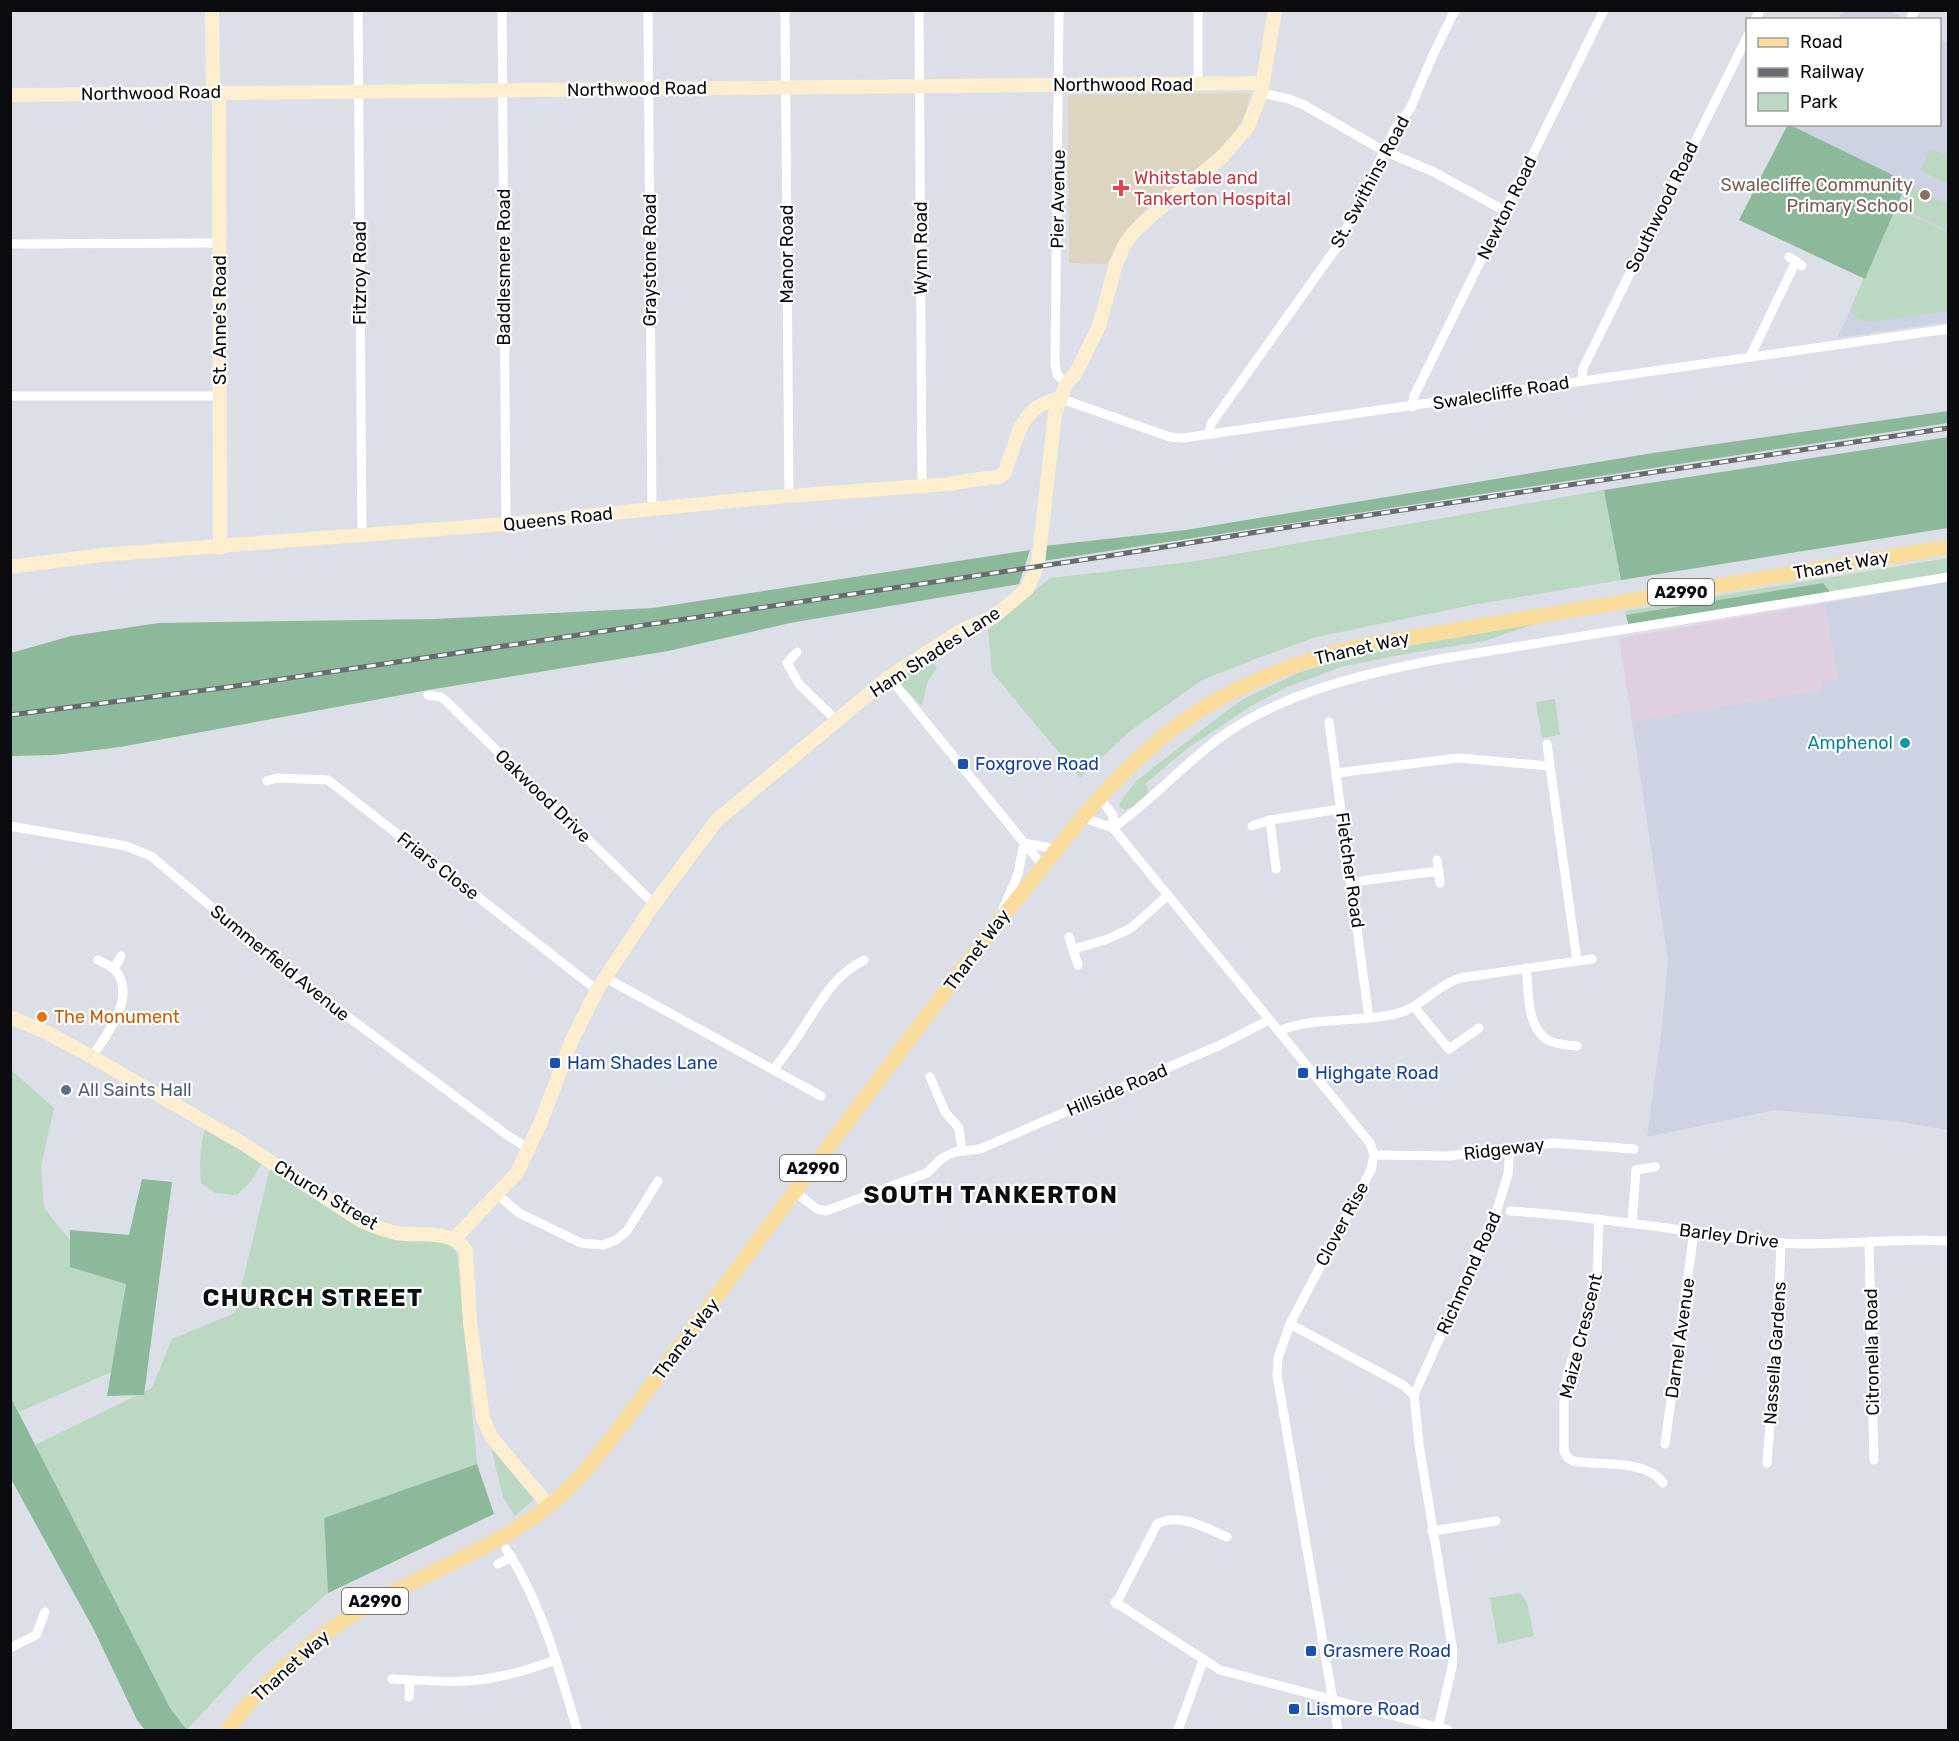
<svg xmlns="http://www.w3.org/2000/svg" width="1959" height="1741" font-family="Rubik,sans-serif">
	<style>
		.commercial { fill: #e0cfe1 }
		.built { fill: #ced3e3 }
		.medical { fill: #ded5c0 }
		.green { fill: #bad8c2 }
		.forest { fill: #8bb999 }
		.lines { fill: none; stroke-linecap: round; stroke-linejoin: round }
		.street { stroke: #fff; stroke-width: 9 }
		.secondary { stroke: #fceece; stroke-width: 14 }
		.primary { stroke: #fadc9c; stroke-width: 15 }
		.rail-casing { stroke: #696b71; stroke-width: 5 }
		.rail { stroke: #fff; stroke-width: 3; stroke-dasharray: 9; stroke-linecap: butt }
		.health-dot { fill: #e0444e; stroke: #fff; stroke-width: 2 }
		.education-dot { fill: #8d6e63; stroke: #fff; stroke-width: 2 }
		.culture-dot { fill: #0f9aa8; stroke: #fff; stroke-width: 2 }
		.transit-dot { fill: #1a4fb4; stroke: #fff; stroke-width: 2 }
		.food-dot { fill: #e8710a; stroke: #fff; stroke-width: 2 }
		.service-dot { fill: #5c6f8a; stroke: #fff; stroke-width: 2 }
		.labels { text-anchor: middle; stroke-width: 4.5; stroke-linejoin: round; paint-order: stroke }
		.shield { fill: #fff; stroke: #545557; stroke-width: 1.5 }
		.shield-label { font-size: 16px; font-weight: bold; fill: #0b0c0f }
		.street-label { font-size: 18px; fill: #0b0c0f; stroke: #fff }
		.health-label { font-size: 18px; fill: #be3a42; stroke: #fff; text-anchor: start }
		.education-label { font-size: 18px; fill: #785e54; stroke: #fff; text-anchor: end }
		.culture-label { font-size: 18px; fill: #0d838f; stroke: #fff; text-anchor: end }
		.transit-label { font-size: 18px; fill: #164399; stroke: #fff; text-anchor: start }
		.food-label { font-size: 18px; fill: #c56008; stroke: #fff; text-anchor: start }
		.service-label { font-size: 18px; fill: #4e5e75; stroke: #fff; text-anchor: start }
		.district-label { font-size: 24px; font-weight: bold; letter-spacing: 1.5px; fill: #0b0c0f; stroke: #fff }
	</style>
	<rect width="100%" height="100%" fill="#dcdfe8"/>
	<!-- commercial -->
	<polygon class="commercial" points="1825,603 1838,680 1821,690 1632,722 1619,638"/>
	<!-- built -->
	<g class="built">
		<polygon points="1843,10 1890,11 1905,19 1838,19"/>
		<polygon points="1940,39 1948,44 1948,322 1837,338 1865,279 1791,125 1940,124"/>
		<polygon points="1948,582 1948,1130 1896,1121 1775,1110 1647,1137 1662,1026 1668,961 1632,722 1821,690 1821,682 1838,680 1825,603"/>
	</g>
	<!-- medical -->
	<polygon class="medical" points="1250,93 1246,111 1236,131 1224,145 1196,172 1151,204 1136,219 1121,238 1107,264 1069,263 1068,95"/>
	<!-- green -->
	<g class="green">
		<polygon points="1931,149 1948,157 1948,184 1920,170"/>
		<polygon points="1912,187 1948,204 1948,221 1945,229 1902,208"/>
		<path d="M1894,208L1946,232L1948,228V311L1869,322C1860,321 1855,317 1850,310Z"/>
		<polygon points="1604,490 1621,580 1472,605 1316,637 1258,658 1202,680 1130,731 1080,778 992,672 988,630 1050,578 1190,562"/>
		<polygon points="1948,558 1948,574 1831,593 1822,583 1626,615 1625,611"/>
		<polygon points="1537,623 1485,641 1394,656 1341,667 1287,687 1251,706 1188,748 1146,783 1148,793 1132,807 1125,810 1119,807 1120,802 1136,781 1216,719 1243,699 1298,673 1358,655"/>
		<polygon points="926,658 937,667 927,683 922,706 901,685 900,680 901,675"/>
		<polygon points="1555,699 1560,735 1542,738 1536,702"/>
		<polygon points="11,1070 54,1108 41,1166 44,1208 73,1244 126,1279 116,1370 19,1412 11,1398"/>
		<path d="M207,1123L265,1159L250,1182L237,1195L215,1193L201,1183C199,1161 200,1143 207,1123Z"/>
		<polygon points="270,1168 385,1236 450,1244 457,1253 477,1464 324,1518 328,1593 255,1656 187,1730 170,1708 33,1446 152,1388 172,1339 235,1313"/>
		<polygon points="486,1426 539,1495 515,1516 503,1497"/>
		<polygon points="1518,1593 1521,1594 1527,1603 1534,1636 1498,1644 1490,1598"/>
	</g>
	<!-- forest -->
	<g class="forest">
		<polygon points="1788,124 1907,182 1865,279 1739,220"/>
		<polygon points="1948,411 1948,423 1043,561 1044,546 1186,530 1653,453"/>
		<polygon points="1948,437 1948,528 1621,580 1604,490"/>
		<polygon points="1030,550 1019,584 790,623 668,651 434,689 120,747 54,755 11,756 11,653 71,636 159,623 435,619 653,608"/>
		<polygon points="1823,583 1831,593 1629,627 1626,615"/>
		<polygon points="142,1179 172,1182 144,1395 107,1396 126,1284 70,1267 70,1230 129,1235"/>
		<polygon points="10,1396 170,1708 187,1730 145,1730 137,1720 94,1630 11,1479"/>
		<polygon points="477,1464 494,1514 328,1593 324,1518"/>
	</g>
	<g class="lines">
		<!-- street -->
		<g class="street">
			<polyline points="358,10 362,536"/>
			<polyline points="502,10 506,524"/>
			<polyline points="648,10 652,510"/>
			<polyline points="785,10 789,497"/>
			<polyline points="919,10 922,485"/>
			<polyline points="1059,10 1055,364 1057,374 1066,384"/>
			<polyline points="1198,10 1198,84"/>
			<polyline points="1755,20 1760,10"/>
			<polyline points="1910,20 1915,10"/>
			<polyline points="1261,93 1289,99 1304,105 1384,151 1434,172 1505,211"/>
			<polyline points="10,244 220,243"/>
			<polyline points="1789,257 1802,266"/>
			<polyline points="1750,357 1796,261"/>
			<polyline points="1582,381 1583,368 1748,35"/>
			<polyline points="10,396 221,396"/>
			<polyline points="1059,398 1170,437 1183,438 1948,329"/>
			<polyline points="1412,407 1414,396 1604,10"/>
			<polyline points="1209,434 1211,424 1339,244 1396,127 1410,109 1432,57 1455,10"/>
			<polyline points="797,652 787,663 799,684 836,720"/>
			<polyline points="889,677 1043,866"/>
			<polyline points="428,695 440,697 445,700 654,904"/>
			<polyline points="1329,722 1369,1018"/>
			<polyline points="1547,744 1577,961"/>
			<polyline points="1336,773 1458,758 1549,766"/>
			<polyline points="267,781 277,778 328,780 597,990"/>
			<polyline points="1099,797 1113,815 1113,828"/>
			<polyline points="1081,817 1113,828 1370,1143 1374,1155 1371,1170 1290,1324 1278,1358 1277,1375 1338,1730"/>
			<polyline points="1270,820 1276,869"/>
			<polyline points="10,826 126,846 151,856 297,979 507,1135 529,1149"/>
			<polyline points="1252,826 1270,820 1340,809"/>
			<path d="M1113,828C1153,800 1185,762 1225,734C1288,691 1366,673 1440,659L1948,577"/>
			<polyline points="1024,843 1056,849"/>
			<polyline points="1437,860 1440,883"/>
			<polyline points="1352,882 1439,871"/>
			<polyline points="1003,909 1018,874 1024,843"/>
			<polyline points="1069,937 1078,965"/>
			<polyline points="1074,949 1108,939 1131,928 1168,895"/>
			<path d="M1526,968C1529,990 1526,1028 1548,1040C1556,1045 1568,1045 1577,1046"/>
			<polyline points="114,969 121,956"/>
			<polyline points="606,978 821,1096"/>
			<polyline points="1414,1007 1449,1049 1479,1028"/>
			<path d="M1279,1031C1316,1016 1356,1023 1395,1014C1420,1009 1435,986 1460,978L1592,959"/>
			<path d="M92,1057C106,1035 138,996 115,970C111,966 104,963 98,960"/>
			<path d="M774,1069C784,1056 793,1044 802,1030C821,1001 832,977 864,960"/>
			<polyline points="930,1077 945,1112 959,1128 962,1151"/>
			<polyline points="1374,1155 1448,1156 1554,1143 1634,1149"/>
			<polyline points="794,1191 817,1209 826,1211 927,1173 942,1158 955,1152 980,1149 1220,1045 1269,1020"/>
			<polyline points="498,1195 519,1213 581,1243 603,1245 616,1240 627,1231 658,1181"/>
			<path d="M1510,1211C1562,1214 1615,1221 1668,1228C1705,1234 1742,1240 1780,1243C1837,1247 1893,1237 1948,1241"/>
			<path d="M1599,1219L1597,1279L1567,1376L1564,1403V1451L1567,1457L1573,1461C1598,1466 1647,1459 1663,1483"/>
			<polyline points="1632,1223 1636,1170 1655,1167"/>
			<polyline points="1869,1243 1874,1460"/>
			<polyline points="1290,1324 1403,1385 1414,1395 1419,1444 1453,1652 1452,1667 1438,1728"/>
			<polyline points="1414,1395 1497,1210 1508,1174 1510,1148"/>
			<polyline points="1665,1444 1694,1232"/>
			<polyline points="1767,1463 1778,1324 1781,1243"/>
			<polyline points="1432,1531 1496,1521"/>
			<path d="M506,1549C542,1604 559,1668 577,1730"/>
			<polyline points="498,1564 512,1557"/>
			<polyline points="1115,1602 1220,1670 1448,1730"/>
			<path d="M1116,1604L1157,1524C1179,1512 1206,1528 1227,1537"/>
			<polyline points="10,1648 36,1635 45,1612"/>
			<path d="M392,1679C423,1680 454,1684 485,1679C509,1676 532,1668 556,1660"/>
			<polyline points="409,1697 410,1680"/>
			<polyline points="1178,1730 1203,1661"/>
		</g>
		<!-- secondary -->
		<g class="secondary">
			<polyline points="212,10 213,93"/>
			<polyline points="219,92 220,548"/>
			<polyline points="10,95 1263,83"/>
			<path d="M10,567L101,555L506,524L761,498L949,484L986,478L999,477L1004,473C1019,439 1016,409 1059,398"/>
			<path d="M10,1017L46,1032L92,1057L242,1143L361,1221C373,1226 384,1230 396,1233C419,1237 453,1228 466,1251L470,1323L483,1418L492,1438L549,1506"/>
			<polyline points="455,1238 517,1173 540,1124 572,1040 597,990 654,904 717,820 889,677 960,631 995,616 1027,589 1038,563 1055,414 1066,384 1076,373 1099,326 1116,264 1125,244 1134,232 1152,215 1223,156 1248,127 1261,93 1275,10"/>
		</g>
		<!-- primary -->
		<path class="primary" d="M227,1730C265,1681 314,1636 369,1605C425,1573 488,1551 541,1512C577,1486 605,1447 632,1411C731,1276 831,1143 932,1009C967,962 1004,915 1041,869C1082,816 1124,766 1178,725C1231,686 1292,664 1355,647L1948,547"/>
		<!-- rail casing -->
		<g class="rail-casing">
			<polyline id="rail" points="10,715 229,687 1108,556 1276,529 1948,428"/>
		</g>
		<!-- rail -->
		<use href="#rail" class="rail"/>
	</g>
	<!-- markers -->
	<path class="health-dot" d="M1118 179h6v6h6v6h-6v6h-6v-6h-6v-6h6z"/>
	<circle class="education-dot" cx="1925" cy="195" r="6"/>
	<circle class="culture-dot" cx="1905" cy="743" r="6"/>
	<g class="transit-dot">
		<rect x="957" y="758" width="12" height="12" rx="3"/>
		<rect x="549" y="1057" width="12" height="12" rx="3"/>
		<rect x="1297" y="1067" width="12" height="12" rx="3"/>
		<rect x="1305" y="1645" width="12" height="12" rx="3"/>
		<rect x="1288" y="1703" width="12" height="12" rx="3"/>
	</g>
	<circle class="food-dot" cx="42" cy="1017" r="6"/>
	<circle class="service-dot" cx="66" cy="1090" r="6"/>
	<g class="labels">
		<!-- shield labels -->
		<g class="shield">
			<rect x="1648" y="579" width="66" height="26" rx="4.5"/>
			<rect x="780" y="1155" width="66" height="26" rx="4.5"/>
			<rect x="342" y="1588" width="66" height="26" rx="4.5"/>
		</g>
		<g class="shield-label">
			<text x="1681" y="598">A2990</text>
			<text x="813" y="1174">A2990</text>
			<text x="375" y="1607">A2990</text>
		</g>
		<!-- street labels -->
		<g class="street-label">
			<text x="1123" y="91">Northwood Road</text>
			<text transform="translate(637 89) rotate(-1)" y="6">Northwood Road</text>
			<text transform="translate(151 93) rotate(-1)" y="6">Northwood Road</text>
			<text transform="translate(1370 182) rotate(-62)" y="6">St. Swithins Road</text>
			<text transform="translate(1058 199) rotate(-89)" y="6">Pier Avenue</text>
			<text transform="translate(1662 207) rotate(-64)" y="6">Southwood Road</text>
			<text transform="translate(1507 208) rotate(-64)" y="6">Newton Road</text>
			<text transform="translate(921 248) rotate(-90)" y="6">Wynn Road</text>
			<text transform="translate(787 254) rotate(-90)" y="6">Manor Road</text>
			<text transform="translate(650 260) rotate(-90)" y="6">Graystone Road</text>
			<text transform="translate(504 267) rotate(-90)" y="6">Baddlesmere Road</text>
			<text transform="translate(360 273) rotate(-90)" y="6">Fitzroy Road</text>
			<text transform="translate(220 320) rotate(-90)" y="6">St. Anne's Road</text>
			<text transform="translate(1501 393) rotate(-9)" y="6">Swalecliffe Road</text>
			<text transform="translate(558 519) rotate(-6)" y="6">Queens Road</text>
			<text transform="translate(1841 565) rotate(-10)" y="6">Thanet Way</text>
			<text transform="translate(1362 648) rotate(-13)" y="6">Thanet Way</text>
			<text transform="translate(935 652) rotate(-33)" y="6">Ham Shades Lane</text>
			<text transform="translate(543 796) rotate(44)" y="6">Oakwood Drive</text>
			<text transform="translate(438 866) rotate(38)" y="6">Friars Close</text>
			<text transform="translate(1350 870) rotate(82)" y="6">Fletcher Road</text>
			<text transform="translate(977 950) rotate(-53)" y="6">Thanet Way</text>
			<text transform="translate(280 963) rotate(39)" y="6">Summerfield Avenue</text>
			<text transform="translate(1117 1090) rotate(-23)" y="6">Hillside Road</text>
			<text transform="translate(1504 1149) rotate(-7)" y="6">Ridgeway</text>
			<text transform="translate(326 1195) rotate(31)" y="6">Church Street</text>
			<text transform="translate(1342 1224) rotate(-62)" y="6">Clover Rise</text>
			<text transform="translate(1729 1236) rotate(7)" y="6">Barley Drive</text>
			<text transform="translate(1469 1273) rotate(-66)" y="6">Richmond Road</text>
			<text transform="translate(1581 1336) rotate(-76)" y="6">Maize Crescent</text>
			<text transform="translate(1680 1338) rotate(-82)" y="6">Darnel Avenue</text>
			<text transform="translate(686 1339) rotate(-53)" y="6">Thanet Way</text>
			<text transform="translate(1872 1352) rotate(-91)" y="6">Citronella Road</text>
			<text transform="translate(1775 1353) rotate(-86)" y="6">Nassella Gardens</text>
			<text transform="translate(291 1666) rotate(-42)" y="6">Thanet Way</text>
		</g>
		<!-- health labels -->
		<g class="health-label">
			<text x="1134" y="184">Whitstable and<tspan x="1134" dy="21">Tankerton Hospital</tspan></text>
		</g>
		<!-- education labels -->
		<g class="education-label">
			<text x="1913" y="191">Swalecliffe Community<tspan x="1913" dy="21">Primary School</tspan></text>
		</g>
		<!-- culture labels -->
		<g class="culture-label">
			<text x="1893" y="749">Amphenol</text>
		</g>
		<!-- transit labels -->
		<g class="transit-label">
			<text x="975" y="770">Foxgrove Road</text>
			<text x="567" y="1069">Ham Shades Lane</text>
			<text x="1315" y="1079">Highgate Road</text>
			<text x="1323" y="1657">Grasmere Road</text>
			<text x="1306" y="1715">Lismore Road</text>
		</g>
		<!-- food labels -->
		<g class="food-label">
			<text x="54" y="1023">The Monument</text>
		</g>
		<!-- service labels -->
		<g class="service-label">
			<text x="78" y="1096">All Saints Hall</text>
		</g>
		<!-- district labels -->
		<g class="district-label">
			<text x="991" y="1203">SOUTH TANKERTON</text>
			<text x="313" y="1306">CHURCH STREET</text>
		</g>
	</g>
	<!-- border -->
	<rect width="1959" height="1741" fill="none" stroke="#0b0c0f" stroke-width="24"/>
	<!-- legend -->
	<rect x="1746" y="18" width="195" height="108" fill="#ffffff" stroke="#9d9e9f" stroke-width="1.5"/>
	<rect x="1758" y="38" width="30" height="9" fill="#fadc9c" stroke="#9d9e9f" stroke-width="1.5"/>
	<text x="1800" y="48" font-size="18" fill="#0b0c0f">Road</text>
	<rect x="1758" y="68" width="30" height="9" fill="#696b71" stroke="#9d9e9f" stroke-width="1.5"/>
	<text x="1800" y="78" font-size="18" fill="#0b0c0f">Railway</text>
	<rect x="1758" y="93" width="30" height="18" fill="#bad8c2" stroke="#9d9e9f" stroke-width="1.5"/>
	<text x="1800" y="108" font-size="18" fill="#0b0c0f">Park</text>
</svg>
